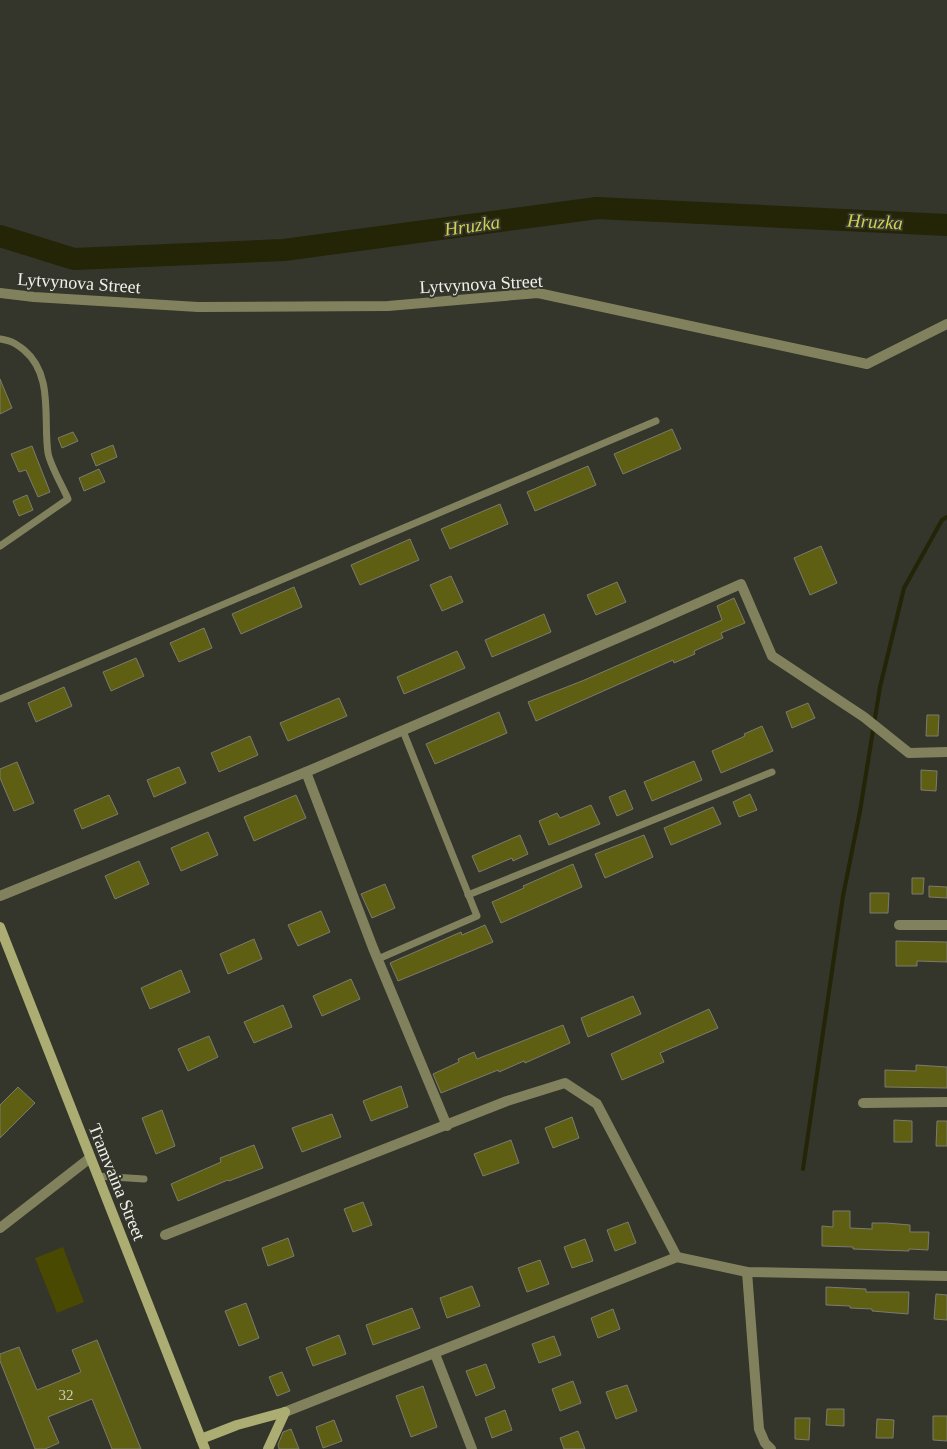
<svg xmlns="http://www.w3.org/2000/svg" width="947" height="1449" font-family="'Times New Roman',serif">
	<style>
		.green { fill: #4a4901 }
		.lines { fill: none; stroke-linecap: round; stroke-linejoin: round }
		.stream { stroke: #242406; stroke-width: 4 }
		.river { stroke: #242406; stroke-width: 22 }
		.building { fill: #5f5f14; stroke: #7b7b70 }
		.lane { stroke: #81825d; stroke-width: 7 }
		.street { stroke: #81825d; stroke-width: 10 }
		.secondary { stroke: #acad72; stroke-width: 10 }
		.labels { text-anchor: middle; stroke-width: 4; stroke-linejoin: round; paint-order: stroke }
		.number-label { font-size: 15px; fill: #cbccb4 }
		.street-label { font-size: 18px; fill: #eff0ea; stroke: #34352b }
		.water-label { font-size: 19px; font-style: italic; fill: #d0d053; stroke: #34352b }
	</style>
	<rect width="100%" height="100%" fill="#34352b"/>
	<!-- green -->
	<polygon class="green" points="63,1247 84,1302 57,1313 35,1258"/>
	<g class="lines">
		<!-- stream -->
		<polyline class="stream" points="803,1169 843,896 860,811 880,687 904,588 942,520 947,517"/>
		<!-- river -->
		<polyline class="river" points="0,236 74,259 284,250 597,208 947,225"/>
	</g>
	<!-- building -->
	<g class="building">
		<polygon points="0,379 12,408 0,414"/>
		<polygon points="672,429 681,449 623,474 614,454"/>
		<polygon points="73,432 78,441 62,448 58,438"/>
		<polygon points="113,445 117,457 96,466 91,454"/>
		<polygon points="32,446 50,492 38,497 26,470 19,472 11,454"/>
		<polygon points="588,466 596,485 535,511 527,492"/>
		<polygon points="99,469 105,482 84,491 79,478"/>
		<polygon points="27,495 33,510 19,516 13,501"/>
		<polygon points="500,504 508,524 450,549 441,529"/>
		<polygon points="410,539 419,560 360,585 351,565"/>
		<polygon points="821,546 837,583 810,595 794,558"/>
		<polygon points="451,576 463,602 442,611 430,585"/>
		<polygon points="617,582 626,602 596,615 587,595"/>
		<polygon points="294,587 302,607 241,634 232,614"/>
		<polygon points="734,598 745,623 721,633 723,638 694,651 695,654 674,663 673,660 536,721 528,702 582,681 722,620 717,606"/>
		<polygon points="544,614 551,632 492,657 485,640"/>
		<polygon points="204,628 212,648 179,662 170,643"/>
		<polygon points="457,651 465,668 404,694 397,677"/>
		<polygon points="136,658 144,676 111,691 103,672"/>
		<polygon points="64,687 72,706 36,722 28,703"/>
		<polygon points="339,698 347,716 288,741 280,723"/>
		<polygon points="808,703 815,718 792,728 786,712"/>
		<polygon points="499,712 507,733 435,764 426,744"/>
		<polygon points="927,715 939,715 938,736 926,736"/>
		<polygon points="762,726 773,751 721,773 712,751 745,736 744,734"/>
		<polygon points="250,736 258,755 219,772 211,753"/>
		<polygon points="694,761 702,780 652,801 644,782"/>
		<polygon points="17,762 34,803 14,811 0,778 0,769"/>
		<polygon points="179,767 186,783 154,797 147,780"/>
		<polygon points="921,770 937,771 936,791 921,790"/>
		<polygon points="625,790 633,809 617,816 609,797"/>
		<polygon points="750,794 757,810 739,817 733,802"/>
		<polygon points="109,795 118,814 82,829 74,810"/>
		<polygon points="296,795 306,818 254,841 244,817"/>
		<polygon points="591,805 600,824 549,845 539,821 557,813 560,818"/>
		<polygon points="713,807 721,824 671,845 664,828"/>
		<polygon points="208,832 218,855 181,871 171,848"/>
		<polygon points="520,835 528,854 513,861 512,858 479,872 472,856"/>
		<polygon points="644,835 653,857 605,878 595,854"/>
		<polygon points="139,861 149,884 115,899 105,876"/>
		<polygon points="573,864 582,887 501,923 492,902 524,888 523,886"/>
		<polygon points="912,878 924,878 923,894 912,894"/>
		<polygon points="385,884 395,908 372,918 361,894"/>
		<polygon points="929,886 947,887 947,898 929,897"/>
		<polygon points="870,893 889,893 888,913 870,913"/>
		<polygon points="321,911 330,932 298,946 288,925"/>
		<polygon points="485,925 493,942 398,981 390,963 461,932 462,935"/>
		<polygon points="254,939 262,959 228,974 220,954"/>
		<polygon points="896,941 947,942 947,962 917,961 917,966 896,966"/>
		<polygon points="181,970 190,992 150,1009 141,988"/>
		<polygon points="351,979 360,999 322,1016 313,996"/>
		<polygon points="633,996 641,1014 588,1037 581,1018"/>
		<polygon points="283,1005 292,1027 254,1043 244,1022"/>
		<polygon points="709,1009 718,1028 660,1053 664,1062 622,1080 611,1054"/>
		<polygon points="563,1025 570,1043 525,1063 524,1061 499,1072 498,1070 441,1093 433,1074 459,1062 458,1059 474,1052 477,1059"/>
		<polygon points="209,1036 218,1057 188,1071 178,1049"/>
		<polygon points="916,1065 947,1067 947,1088 885,1087 885,1070 916,1071"/>
		<polygon points="401,1086 408,1107 371,1121 363,1101"/>
		<polygon points="18,1087 35,1103 0,1138 0,1105"/>
		<polygon points="162,1110 175,1146 156,1154 142,1118"/>
		<polygon points="332,1114 341,1137 302,1152 292,1128"/>
		<polygon points="572,1117 579,1138 553,1148 545,1128"/>
		<polygon points="894,1120 912,1121 912,1142 894,1142"/>
		<polygon points="937,1121 947,1121 947,1146 936,1146"/>
		<polygon points="511,1140 519,1163 483,1176 474,1154"/>
		<polygon points="254,1145 263,1168 229,1181 228,1180 178,1201 171,1184 221,1162 220,1158"/>
		<polygon points="363,1202 372,1225 353,1232 344,1209"/>
		<polygon points="833,1211 850,1211 850,1228 872,1229 872,1223 886,1223 910,1225 910,1232 929,1232 928,1250 909,1249 909,1251 853,1249 853,1247 822,1246 822,1226 833,1227"/>
		<polygon points="628,1222 636,1243 615,1251 607,1230"/>
		<polygon points="288,1238 294,1256 268,1266 262,1248"/>
		<polygon points="585,1239 593,1261 572,1268 564,1247"/>
		<polygon points="540,1260 549,1284 527,1292 518,1268"/>
		<polygon points="472,1286 480,1306 447,1318 440,1298"/>
		<polygon points="826,1287 866,1289 866,1292 909,1292 908,1314 872,1311 872,1309 850,1308 850,1306 826,1305"/>
		<polygon points="936,1294 947,1295 947,1320 934,1319"/>
		<polygon points="246,1303 259,1338 239,1346 225,1311"/>
		<polygon points="412,1308 420,1328 373,1345 366,1325"/>
		<polygon points="613,1309 620,1329 598,1338 591,1318"/>
		<polygon points="339,1335 346,1354 313,1366 306,1348"/>
		<polygon points="554,1336 561,1355 539,1363 532,1344"/>
		<polygon points="97,1340 141,1449 112,1449 92,1399 48,1417 59,1443 45,1449 35,1449 0,1361 0,1354 19,1347 37,1390 81,1372 72,1350"/>
		<polygon points="486,1364 495,1388 476,1396 466,1371"/>
		<polygon points="282,1372 290,1391 277,1396 269,1377"/>
		<polygon points="573,1381 581,1403 560,1411 552,1389"/>
		<polygon points="627,1385 637,1411 616,1419 606,1392"/>
		<polygon points="423,1386 437,1427 411,1437 396,1396"/>
		<polygon points="827,1409 844,1409 844,1426 826,1425"/>
		<polygon points="505,1410 512,1430 492,1438 485,1418"/>
		<polygon points="933,1416 947,1416 947,1441 933,1440"/>
		<polygon points="795,1418 810,1418 809,1440 795,1439"/>
		<polygon points="877,1419 894,1420 893,1438 876,1438"/>
		<polygon points="334,1420 342,1441 323,1448 316,1427"/>
		<polygon points="291,1429 299,1449 279,1449 278,1445 283,1432"/>
		<polygon points="578,1431 585,1449 564,1449 560,1438"/>
	</g>
	<g class="lines">
		<!-- lane -->
		<g class="lane">
			<path d="M0,339C12,341 15,343 24,350C54,375 43,419 48,453C50,465 63,487 68,499L0,546"/>
			<polyline points="0,699 656,421"/>
			<polyline points="468,895 772,772"/>
			<polyline points="378,959 477,916 403,731"/>
			<polyline points="97,1176 144,1179"/>
		</g>
		<!-- street -->
		<g class="street">
			<polyline points="0,293 34,297 198,307 388,306 538,293 867,364 947,324"/>
			<polyline points="306,772 373,948 447,1126"/>
			<polyline points="0,896 306,772 646,626 741,584 772,656 864,717 909,753 947,752"/>
			<polyline points="899,925 947,925"/>
			<polyline points="863,1103 947,1102"/>
			<polyline points="0,1228 90,1158"/>
			<polyline points="165,1235 507,1101 565,1083 597,1104 677,1257"/>
			<polyline points="747,1272 759,1429 765,1443 771,1449"/>
			<polyline points="435,1354 472,1449"/>
			<polyline points="285,1412 677,1257 747,1272 947,1276"/>
		</g>
		<!-- secondary -->
		<g class="secondary">
			<polyline points="0,927 205,1449"/>
			<polyline points="201,1439 237,1425 285,1412"/>
			<polyline points="268,1449 285,1412"/>
		</g>
	</g>
	<g class="labels">
		<!-- number labels -->
		<g class="number-label">
			<text x="66" y="1400">32</text>
		</g>
		<!-- street labels -->
		<g class="street-label">
			<text transform="translate(79 283) rotate(4)" y="6">Lytvynova Street</text>
			<text transform="translate(481 284) rotate(-3)" y="6">Lytvynova Street</text>
			<text transform="translate(117 1182) rotate(68)" y="6">Tramvaina Street</text>
		</g>
		<!-- water labels -->
		<g class="water-label">
			<text transform="translate(875 221) rotate(3)" y="7">Hruzka</text>
			<text transform="translate(472 225) rotate(-8)" y="7">Hruzka</text>
		</g>
	</g>
</svg>
